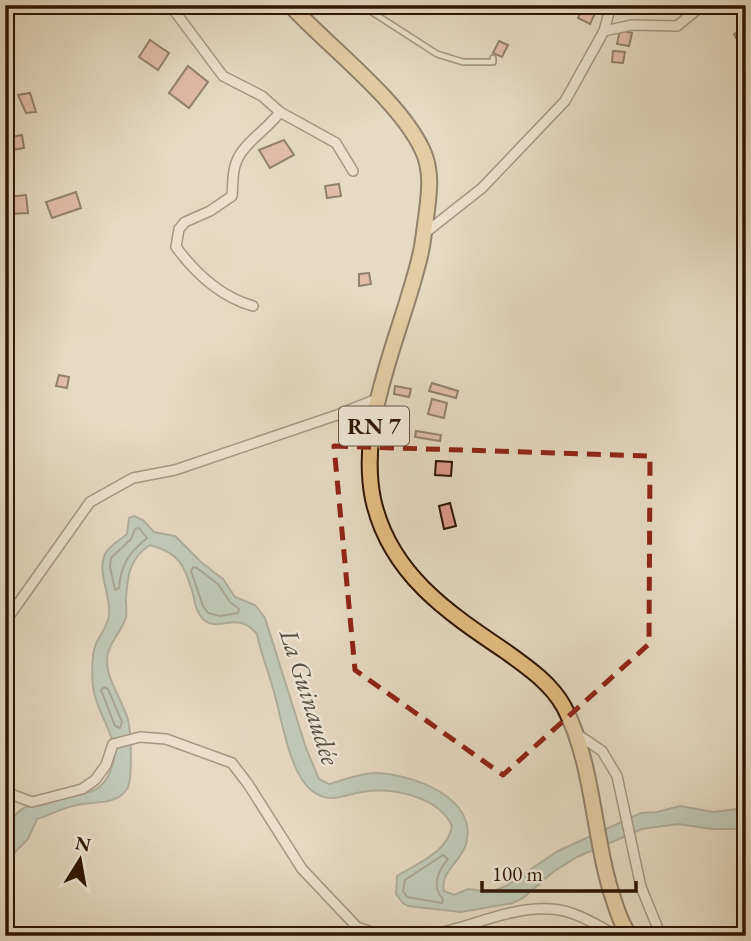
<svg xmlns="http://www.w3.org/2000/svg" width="751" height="941" font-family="'EB Garamond',serif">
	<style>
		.water { fill: #97bbaf; stroke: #6d796b; stroke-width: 2 }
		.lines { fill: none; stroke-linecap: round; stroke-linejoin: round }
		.shore { stroke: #62685a; stroke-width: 2 }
		.building { fill: #dc998b; stroke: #2e1504; stroke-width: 2 }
		.service-casing { stroke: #5c4634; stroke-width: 8 }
		.minor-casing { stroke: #5c4634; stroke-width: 12 }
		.primary-casing { stroke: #2e1504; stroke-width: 18 }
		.service { stroke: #efe7d7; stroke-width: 4.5 }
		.minor { stroke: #efe7d7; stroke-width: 9 }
		.primary { stroke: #e3bd81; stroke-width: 14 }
		.marked { fill: none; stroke: #8f2418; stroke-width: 5; stroke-dasharray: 14 9; stroke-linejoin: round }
		.labels { text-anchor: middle; stroke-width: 5; stroke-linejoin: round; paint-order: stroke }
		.shield { fill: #efe7d7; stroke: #685443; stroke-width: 2 }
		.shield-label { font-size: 23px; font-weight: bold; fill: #2e1504 }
		.water-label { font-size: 26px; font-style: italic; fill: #534f40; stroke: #efe7d7 }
	</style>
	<rect width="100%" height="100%" fill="#e6dac2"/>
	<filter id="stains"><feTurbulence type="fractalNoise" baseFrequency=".00286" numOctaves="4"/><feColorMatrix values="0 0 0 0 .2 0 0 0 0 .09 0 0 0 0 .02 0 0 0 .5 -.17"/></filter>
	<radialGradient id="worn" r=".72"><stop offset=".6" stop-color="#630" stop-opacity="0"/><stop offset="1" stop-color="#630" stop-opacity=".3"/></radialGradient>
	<!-- water -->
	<path class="water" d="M134,516L143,520L154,532L175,536L202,563L223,579L235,597L255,605L265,618L306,748L319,779L329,784C344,780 360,773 376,773C411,774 479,797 466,844C461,862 440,871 444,891L454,895L468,889L491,892L506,886L558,851L641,813L657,812L680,806L714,812L746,808V826L737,829H713L678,824L642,829L577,857L553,872L523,898L513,903L461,912L408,906L403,903L396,894L397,876C418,863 448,852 452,826C438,796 392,787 362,792C343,795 329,805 311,790C290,773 282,721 275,696C270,675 261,655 257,634C236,609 219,634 203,619C196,612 195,603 193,594C184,565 180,553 150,545C129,558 127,578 126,600C126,605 127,612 126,617C122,632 107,644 107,660C107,682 123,700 128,720C131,732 133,780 127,789C116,806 93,801 77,805C64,807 50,815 37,819L28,839L15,852L5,875V827C11,821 17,811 24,808C30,804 39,806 45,804C48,803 52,800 55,799C75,791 94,799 107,778C128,742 97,721 93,687C92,675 91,655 96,644C100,634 108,626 109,615C111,596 98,575 104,556C107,547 120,540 127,534L129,518Z"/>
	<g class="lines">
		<!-- shore -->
		<g class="shore">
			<path d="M139,528L147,538C129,553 121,564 119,588L115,590L110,567L111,558L131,539L135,529Z"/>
			<polygon points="193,567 197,568 218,584 230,602 239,609 238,613 220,616 208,613 203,606 191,571"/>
			<polygon points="104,687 108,689 122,722 120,728 115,726 101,690"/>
			<path d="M443,855L448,859C438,871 431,887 443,899L442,903L407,897L403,891L405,880Z"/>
		</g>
	</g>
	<!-- building -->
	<g class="building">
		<polygon points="584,5 597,9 590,24 578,18"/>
		<polygon points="744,28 746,44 741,47 734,34"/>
		<polygon points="620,30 632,33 629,46 617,44"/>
		<polygon points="150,40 169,53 158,70 139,57"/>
		<polygon points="499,41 508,45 502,57 493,53"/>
		<polygon points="613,51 625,52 623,63 612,62"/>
		<polygon points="188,66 208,82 189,108 169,93"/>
		<polygon points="30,93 36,112 26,113 18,95"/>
		<polygon points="22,135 24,148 12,150 11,137"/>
		<polygon points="284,140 294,155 270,168 259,150"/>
		<polygon points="339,184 341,196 327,198 325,186"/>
		<polygon points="76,192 81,208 52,218 46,202"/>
		<polygon points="26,195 28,213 10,214 8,197"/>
		<polygon points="369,273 371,284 359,286 359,274"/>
		<polygon points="59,375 69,377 67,388 56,386"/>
		<polygon points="432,383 458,391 456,398 429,391"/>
		<polygon points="395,386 411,389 409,397 394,394"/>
		<polygon points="432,399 447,403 444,418 428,414"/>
		<polygon points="416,431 441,435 440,441 415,437"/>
		<polygon points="436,461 452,462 451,476 435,475"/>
		<polygon points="450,503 456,526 444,529 439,506"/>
	</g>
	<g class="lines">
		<!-- service casing -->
		<g class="service-casing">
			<polyline id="service" points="361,5 437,54 463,62 493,62 493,58"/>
		</g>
		<!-- minor casing -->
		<g class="minor-casing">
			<g id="minor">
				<polyline points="170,5 223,76 262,96 280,112 336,143 353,171"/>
				<polyline points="604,31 632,25 677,26 699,8 708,5"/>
				<polyline points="425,233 482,188 565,101 604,31 611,5"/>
				<path d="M253,306C221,297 196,274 176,247L179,229L185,222L210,211L232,196C233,186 232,172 236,163C242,144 268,129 280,112"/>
				<polyline points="5,622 90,502 133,478 175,470 337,415 379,398"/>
				<polyline points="574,732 602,751 617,776 641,887 661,936"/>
				<polyline points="5,792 32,802 82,789 95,780 106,765 113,744 140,737 166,739 232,763 248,784 302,869 357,927 383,936"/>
				<path d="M422,936C466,931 506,906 551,909C574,910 597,925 617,936"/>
			</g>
		</g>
		<!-- primary casing -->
		<g class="primary-casing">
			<path id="primary" d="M290,5C328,46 399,100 422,149C433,171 429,195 426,218C424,231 423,244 420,256C402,333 357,420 373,499C389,573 447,612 505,651C526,666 551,683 564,707C594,763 593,840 614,901C618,913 622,926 630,936"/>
		</g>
		<!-- service -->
		<use href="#service" class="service"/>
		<!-- minor -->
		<use href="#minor" class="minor"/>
		<!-- primary -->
		<use href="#primary" class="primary"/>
	</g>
	<!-- marked area -->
	<path d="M0 0H751V941H0ZM334,446L650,456L649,644L503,775L355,670Z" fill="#e6dac2" fill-opacity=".55" fill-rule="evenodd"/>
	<path class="marked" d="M334,446L650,456L649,644L503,775L355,670Z"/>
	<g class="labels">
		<!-- shield labels -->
		<rect class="shield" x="339" y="406.5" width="70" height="39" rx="5"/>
		<g class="shield-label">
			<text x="374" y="434">RN 7</text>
		</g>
		<!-- water labels -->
		<g class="water-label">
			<text transform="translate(310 697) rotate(72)" y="9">La Guinaudée</text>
		</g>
	</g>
	<!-- margin -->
	<rect width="751" height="941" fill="none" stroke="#e6dac2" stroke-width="28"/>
	<rect x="7" y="7" width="737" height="927" fill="none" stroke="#2e1504" stroke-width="3.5"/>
	<rect x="14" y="14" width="723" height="913" fill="none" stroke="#2e1504" stroke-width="2"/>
	<!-- north arrow -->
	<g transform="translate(80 860) rotate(11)" stroke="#efe7d7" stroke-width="5" paint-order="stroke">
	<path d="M0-5L12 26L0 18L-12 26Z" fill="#2e1504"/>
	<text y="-10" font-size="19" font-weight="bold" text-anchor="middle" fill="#2e1504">N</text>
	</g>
	<!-- scale -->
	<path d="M482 881v10h154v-10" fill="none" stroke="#2e1504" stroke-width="3.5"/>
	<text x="492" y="881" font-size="21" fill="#2e1504" stroke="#efe7d7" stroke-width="5" paint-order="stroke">100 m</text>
	<rect width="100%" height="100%" filter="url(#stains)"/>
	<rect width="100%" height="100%" fill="url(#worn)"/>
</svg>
